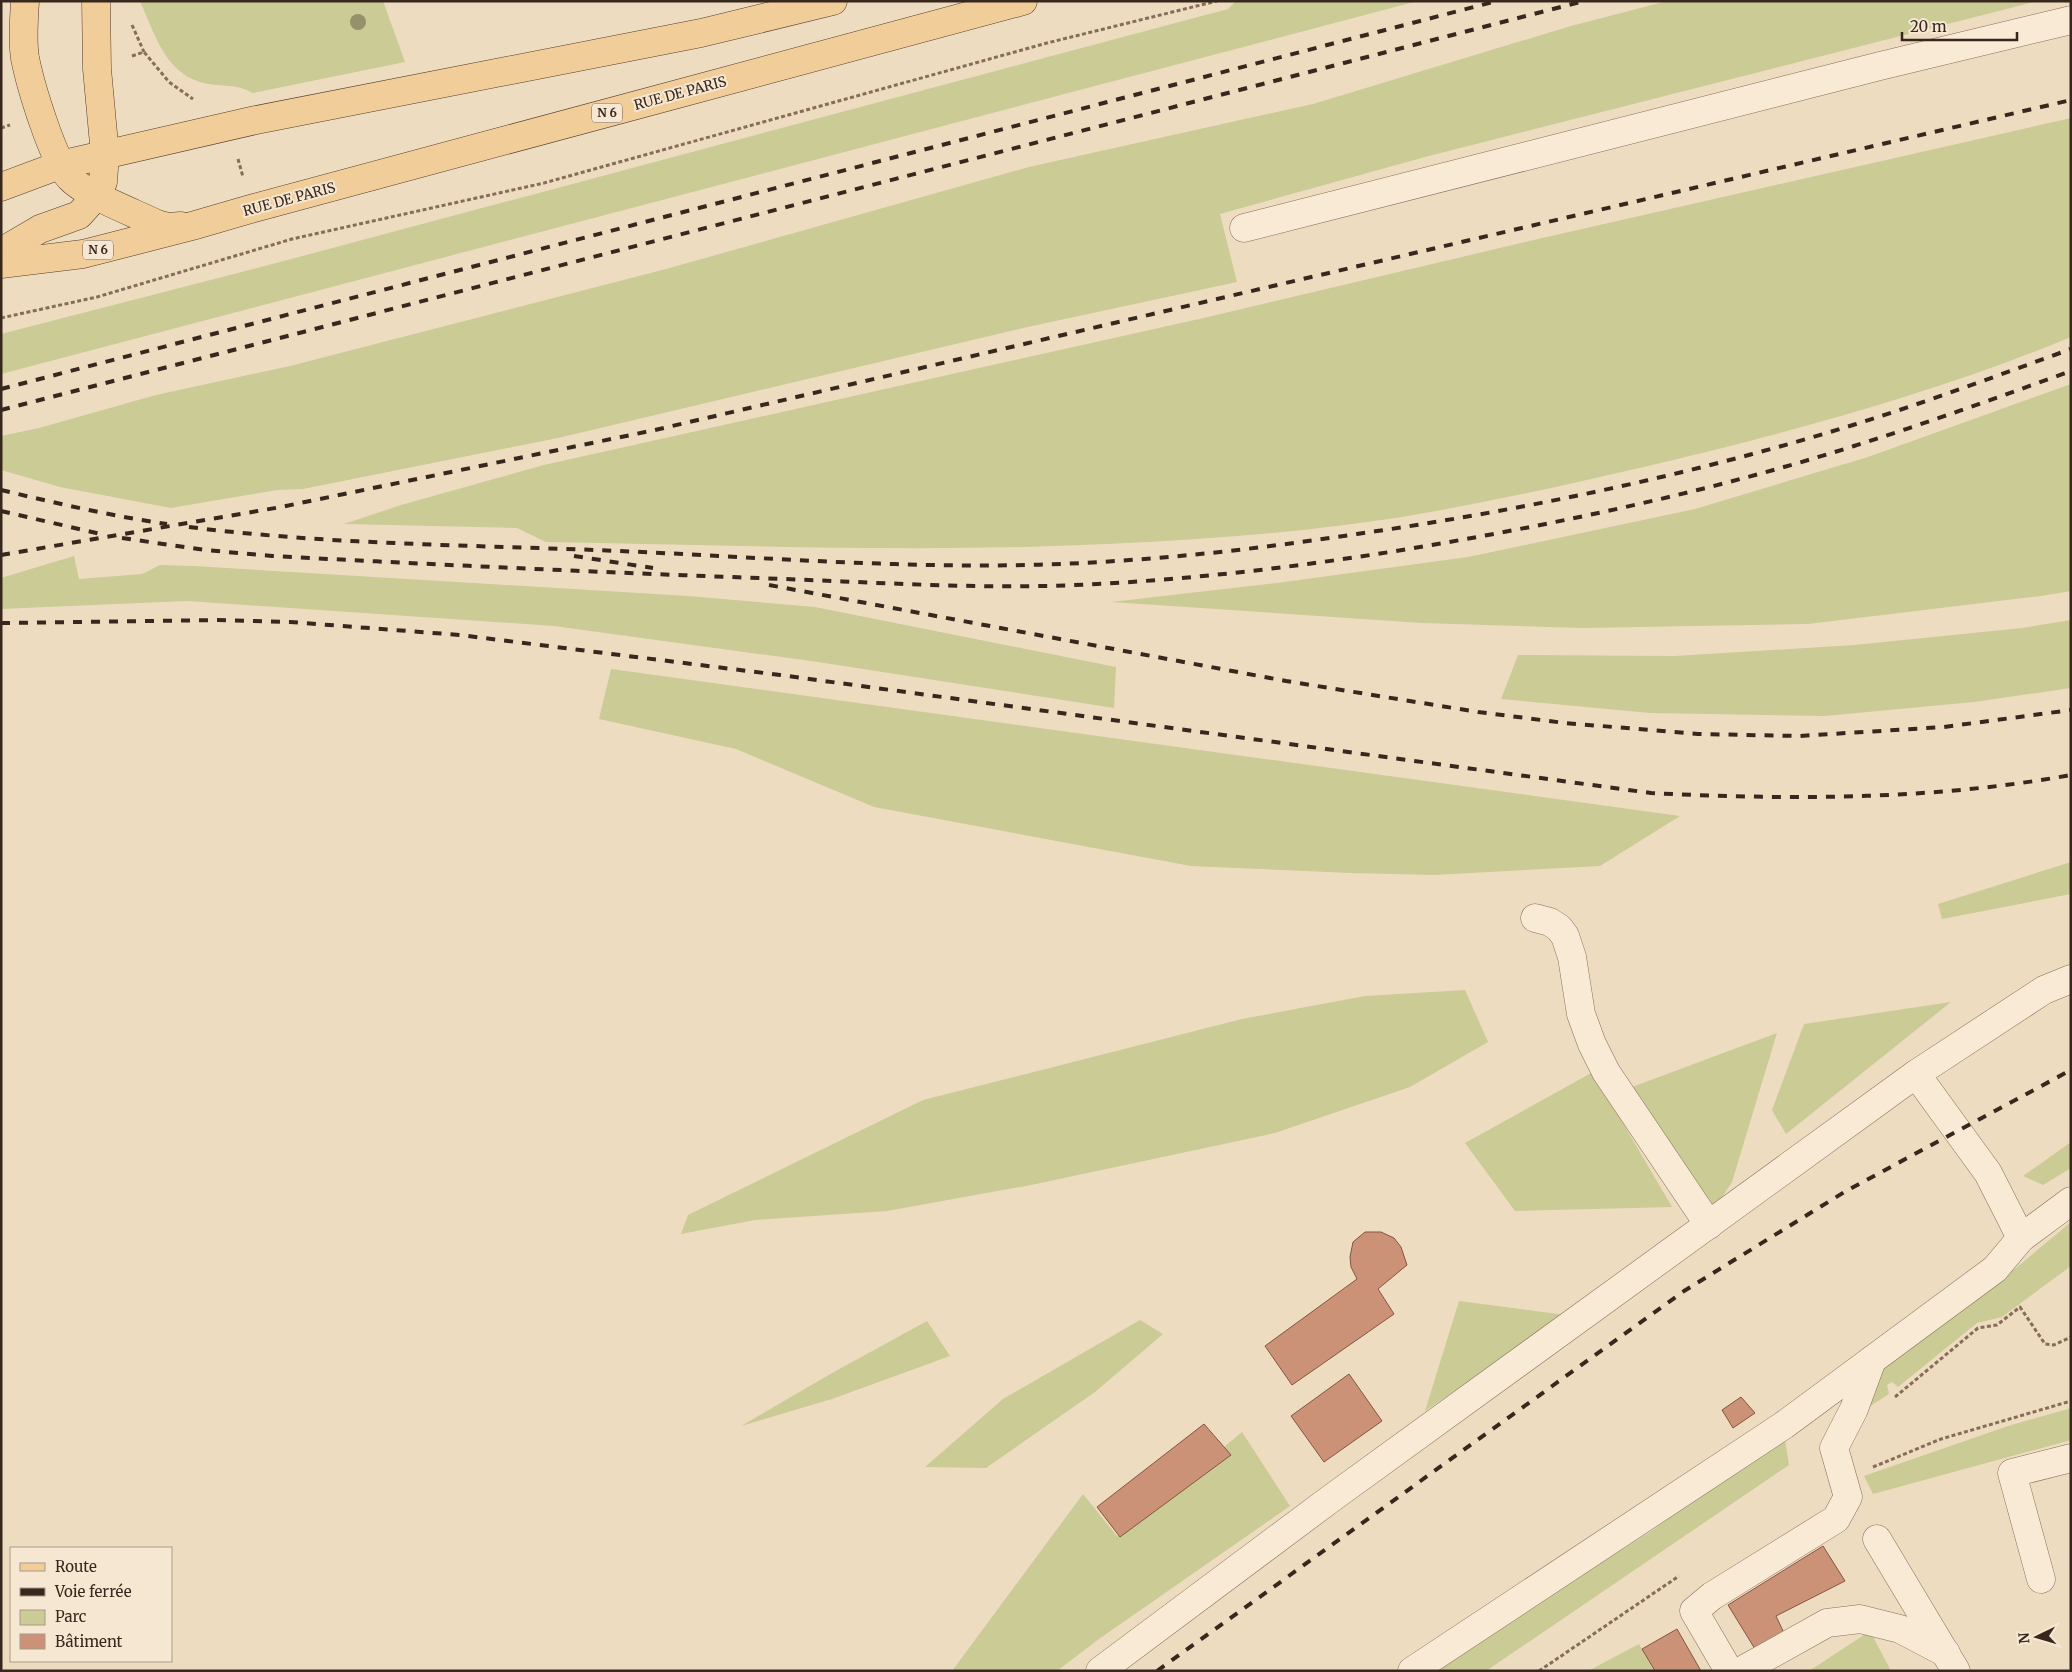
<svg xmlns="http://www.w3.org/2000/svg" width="2072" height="1672" font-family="Merriweather,serif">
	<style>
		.green { fill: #cacb95 }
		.building { fill: #cc9277; stroke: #86543f }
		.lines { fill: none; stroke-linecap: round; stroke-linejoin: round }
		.minor-casing { stroke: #876d59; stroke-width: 29 }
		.major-casing { stroke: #553c2d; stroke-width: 29 }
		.path { stroke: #876d59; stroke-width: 3; stroke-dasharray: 4 2.5; stroke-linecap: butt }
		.minor { stroke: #f8ead4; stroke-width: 28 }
		.major { stroke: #f1cd99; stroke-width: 28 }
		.rail { stroke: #37271d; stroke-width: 4; stroke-dasharray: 9 9; stroke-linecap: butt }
		.tree { fill: #95916b }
		.labels { text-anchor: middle; stroke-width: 4; stroke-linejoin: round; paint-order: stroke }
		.shield { fill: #f5e7d1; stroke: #706153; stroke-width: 1 }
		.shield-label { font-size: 12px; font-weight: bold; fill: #37271d }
		.street-label { font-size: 14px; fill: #37271d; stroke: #f5e7d1 }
	</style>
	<rect width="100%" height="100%" fill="#eedcc1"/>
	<!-- green -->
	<g class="green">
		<path d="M140,1H383L405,62L253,93C233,82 220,88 200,82C164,71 154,32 140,1Z"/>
		<polygon points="1236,1 1418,1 1,374 1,334 280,262 1228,9"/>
		<polygon points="1667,1 2038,1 1425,157 1220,214 1237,282 1023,328 558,438 303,489 277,490 171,508 60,487 1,470 1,436 39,428 156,395 290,366 666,269 1029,167 1313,104 1571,26"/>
		<path d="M2071,118V337C1941,391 1805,428 1669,461C1580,482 1492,502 1402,517C1305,532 1205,540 1107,544C920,553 732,545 546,542L517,528L344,524L401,505L544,465L1208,317L1538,239Z"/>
		<polygon points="2071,384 2071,591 2041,596 1808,624 1583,628 1422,623 1111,602 1277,583 1468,557 1695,509 1868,457"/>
		<polygon points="74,556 79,579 142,574 160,565 194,566 688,596 815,607 1116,667 1114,708 818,662 554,626 187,601 1,609 1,578"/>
		<polygon points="2071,620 2071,688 1974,702 1825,716 1650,713 1501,699 1518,655 1675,656 1854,645 2022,628"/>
		<polygon points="611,669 1680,816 1600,866 1434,875 1350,873 1191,866 874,807 736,749 599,719"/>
		<polygon points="2071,862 2071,894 1942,919 1938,904"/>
		<polygon points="1465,990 1488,1042 1410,1087 1275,1133 1031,1185 887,1211 755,1220 681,1234 688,1215 923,1100 1242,1019 1365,996"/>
		<polygon points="1951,1002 1786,1134 1772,1110 1804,1024"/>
		<polygon points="1777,1033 1732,1182 1715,1208 1632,1087"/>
		<polygon points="1593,1072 1672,1207 1515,1211 1465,1143"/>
		<polygon points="2071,1142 2071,1168 2043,1185 2023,1176"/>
		<polygon points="2071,1222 2071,1266 2002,1317 1977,1323 1898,1387 1892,1382 1887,1385 1889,1394 1861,1412 1878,1367 2016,1268"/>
		<polygon points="1459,1301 1566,1315 1425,1411"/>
		<polygon points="1140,1320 1163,1334 1095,1392 986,1468 925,1467 1003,1399"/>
		<polygon points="927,1321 950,1356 832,1399 741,1426 834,1372"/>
		<polygon points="2071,1408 2071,1440 1873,1494 1864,1476 2008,1426"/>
		<polygon points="1242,1432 1290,1506 1099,1639 1057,1671 952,1671 1083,1494 1117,1536"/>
		<polygon points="1784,1433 1789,1465 1486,1671 1430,1671 1653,1530"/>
		<polygon points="1870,1631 1891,1671 1809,1671"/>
		<polygon points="1639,1644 1654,1671 1588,1671"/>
	</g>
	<!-- building -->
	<g class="building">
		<polygon points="1365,1232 1381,1232 1394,1238 1401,1247 1407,1265 1378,1289 1394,1314 1292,1385 1265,1346 1357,1279 1351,1267 1350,1257 1353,1242"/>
		<polygon points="1349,1374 1382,1421 1324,1462 1291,1416"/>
		<polygon points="1741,1397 1755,1413 1733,1428 1722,1410"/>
		<polygon points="1204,1424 1231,1455 1120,1537 1097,1507"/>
		<polygon points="1823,1546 1845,1581 1776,1616 1784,1633 1755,1649 1728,1605"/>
		<polygon points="1677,1629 1701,1671 1655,1671 1642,1649"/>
	</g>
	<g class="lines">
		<!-- minor casing -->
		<g class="minor-casing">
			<g id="minor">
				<polyline points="1244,228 1880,66 2071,20"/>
				<polyline points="1535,918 1550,922 1559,928 1565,936 1572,957 1581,1014 1592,1044 1606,1072 1709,1225"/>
				<polyline points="1916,1074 1988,1173 2021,1238"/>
				<polyline points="1877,1539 1956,1671"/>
				<polyline points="2041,1579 2012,1473 2071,1458"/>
				<polyline points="1100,1671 1329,1500 1916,1074 2044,990 2071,979"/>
				<polyline points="1412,1671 1784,1425 1995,1269 2021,1238 2071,1201"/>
				<polyline points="1729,1671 1694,1611 1712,1596 1836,1519 1848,1497 1834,1448 1854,1409 1872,1360"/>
				<polyline points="1741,1671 1827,1623 1860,1619 1900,1629 1946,1653"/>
			</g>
		</g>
		<!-- major casing -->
		<g class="major-casing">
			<g id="major">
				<path d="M25,1C24,20 22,40 25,58C30,84 53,161 70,178C86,195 135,213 157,224L168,227L181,226"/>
				<polyline points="1,187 60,165 256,120 701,33 833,1"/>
				<polyline points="1,252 40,229 79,215 97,195 103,182 105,155 97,69 96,1"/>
				<polyline points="1,264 83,254 192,226 254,208 1023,1"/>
			</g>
		</g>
		<!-- path -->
		<g class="path">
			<polyline points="132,25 144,52"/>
			<polyline points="132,56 144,52 169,82 193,99"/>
			<polyline points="1,128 10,125"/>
			<polyline points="238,159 243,177"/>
			<polyline points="1,318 97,297 292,239 544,183 1047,43 1217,1"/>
			<polyline points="1895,1397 1978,1328 1997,1325 2020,1307 2045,1344 2054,1345 2071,1337"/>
			<polyline points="1873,1467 1941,1439 2071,1401"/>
			<polyline points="1539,1671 1679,1576"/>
		</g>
		<!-- minor -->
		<use href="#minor" class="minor"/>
		<!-- major -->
		<use href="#major" class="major"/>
		<!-- rail -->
		<g class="rail">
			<polyline points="1,389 1497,1"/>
			<polyline points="1,410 1584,1"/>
			<path d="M1,490C56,503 111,516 167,524"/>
			<polyline points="1,511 105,535"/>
			<path d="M189,527C332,545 477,545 620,551C779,558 940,572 1100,562C1186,557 1271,547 1357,534C1525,510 1691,475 1853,425C1927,402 1999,375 2071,349"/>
			<path d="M122,538L205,550L272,556C443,565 614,573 785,579C889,583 993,590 1097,584C1228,577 1359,559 1488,535C1612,512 1734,484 1854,446C1927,423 1999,397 2071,371"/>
			<polyline points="1,555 281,507 655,430 2071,100"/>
			<polyline points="574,556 653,568"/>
			<polyline points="769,585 1286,681 1478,712 1565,723 1698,734 1799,736 1944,727 2071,710"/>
			<path d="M1,623L218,620L290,622L460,635L780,675L1651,793C1790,800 1933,800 2071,775"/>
			<polyline points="1157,1671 1684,1291 1846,1191 2071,1070"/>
		</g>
	</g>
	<!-- trees -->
	<circle class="tree" cx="358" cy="22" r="8"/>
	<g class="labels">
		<!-- shield labels -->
		<g class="shield">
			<rect x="592" y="103.5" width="30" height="19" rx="4"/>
			<rect x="83" y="240.5" width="30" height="19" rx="4"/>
		</g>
		<g class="shield-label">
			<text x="607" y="117">N 6</text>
			<text x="98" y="254">N 6</text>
		</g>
		<!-- street labels -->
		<g class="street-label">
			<text transform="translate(680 93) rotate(-15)" y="5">RUE DE PARIS</text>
			<text transform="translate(289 199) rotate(-15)" y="5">RUE DE PARIS</text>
		</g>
	</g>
	<!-- border -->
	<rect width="2072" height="1672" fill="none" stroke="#37271d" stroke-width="5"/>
	<!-- legend -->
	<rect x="10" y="1547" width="162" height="115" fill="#f5e7d1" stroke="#a99a89"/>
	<rect x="20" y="1563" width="25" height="8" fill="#f1cd99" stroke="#a99a89"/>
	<text x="55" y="1572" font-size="15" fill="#37271d">Route</text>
	<rect x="20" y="1588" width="25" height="8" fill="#37271d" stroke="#a99a89"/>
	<text x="55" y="1597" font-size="15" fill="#37271d">Voie ferrée</text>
	<rect x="20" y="1610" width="25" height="15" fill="#cacb95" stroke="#a99a89"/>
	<text x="55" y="1622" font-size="15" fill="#37271d">Parc</text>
	<rect x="20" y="1634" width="25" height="15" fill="#cc9277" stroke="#a99a89"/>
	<text x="55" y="1647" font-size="15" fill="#37271d">Bâtiment</text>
	<!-- north arrow -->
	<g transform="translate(2037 1637) rotate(265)" stroke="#f5e7d1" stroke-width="4" paint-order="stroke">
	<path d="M0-4L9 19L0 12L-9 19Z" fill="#37271d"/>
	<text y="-8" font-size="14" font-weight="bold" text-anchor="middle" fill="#37271d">N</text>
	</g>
	<!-- scale -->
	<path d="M1902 32v8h115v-8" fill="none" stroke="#37271d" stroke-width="2.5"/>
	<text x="1910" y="32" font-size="15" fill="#37271d" stroke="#f5e7d1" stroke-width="4" paint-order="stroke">20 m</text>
</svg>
